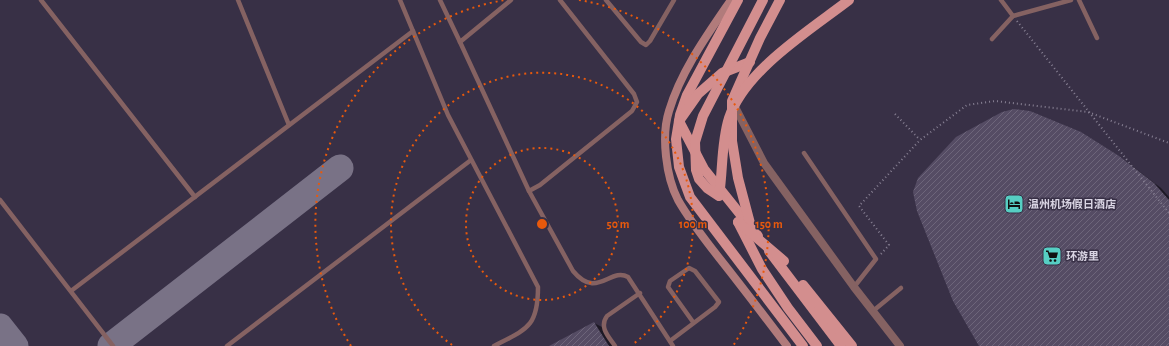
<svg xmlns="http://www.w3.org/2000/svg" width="1169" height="346" font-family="'Alegreya Sans','Noto Sans SC',sans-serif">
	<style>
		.shadow { fill: #0007 }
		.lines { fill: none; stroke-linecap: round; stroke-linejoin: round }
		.taxiway { stroke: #797286; stroke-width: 27 }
		.building { fill: url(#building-hatch) }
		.path { stroke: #888194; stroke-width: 2; stroke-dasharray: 1 3; stroke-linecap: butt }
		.lane { stroke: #856262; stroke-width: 4.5 }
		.street { stroke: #856262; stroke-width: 8 }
		.secondary { stroke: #b17b7b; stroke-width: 8 }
		.primary { stroke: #d38e8e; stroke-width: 10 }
		.primary-bridge { stroke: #d38e8e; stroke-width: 10 }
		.ring { fill: none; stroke: #e8590c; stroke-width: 2; stroke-dasharray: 2 4 }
		.labels { text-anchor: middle; stroke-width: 3; stroke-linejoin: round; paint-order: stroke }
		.poi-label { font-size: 11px; font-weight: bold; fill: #d9d4e3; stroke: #383046; text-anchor: start }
		.centre { fill: #e8590c; stroke: #383046; stroke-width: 2 }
		.ring-label { font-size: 12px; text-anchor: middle; font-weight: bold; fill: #e8590c; stroke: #383046; stroke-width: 3; stroke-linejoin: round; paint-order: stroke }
	</style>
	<defs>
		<pattern id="building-hatch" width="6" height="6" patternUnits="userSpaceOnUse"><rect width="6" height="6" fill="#554c64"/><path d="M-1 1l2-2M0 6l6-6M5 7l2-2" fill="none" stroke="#6d657a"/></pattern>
	</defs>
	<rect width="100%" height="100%" fill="#383046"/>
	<!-- shadow -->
	<g class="shadow">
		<polygon points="1089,138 1127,162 1161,188 1169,197 1169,346 980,346"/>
		<polygon points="594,323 602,327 613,346 551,346"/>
	</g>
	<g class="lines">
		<!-- taxiway -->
		<g class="taxiway">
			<polyline points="0,327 15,346"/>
			<polyline points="111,346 340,168"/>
		</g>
	</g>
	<!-- building -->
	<g class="building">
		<polygon points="1014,109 1030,111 1081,132 1119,156 1154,183 1169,200 1169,346 979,346 953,301 917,211 913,192 918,178 956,137 1002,112"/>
		<polygon points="594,322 609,346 549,346"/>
	</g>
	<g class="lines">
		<!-- path -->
		<g class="path">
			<polyline points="1017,21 1169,213"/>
			<polyline points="895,114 920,140"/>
			<polyline points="881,254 889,245 859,206 920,140 967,105 995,101 1088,112 1169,143"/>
		</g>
		<!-- lane -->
		<g class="lane">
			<polyline points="41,0 195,197"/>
			<polyline points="238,0 289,125"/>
			<path d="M400,0L448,115L538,287C538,327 527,329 494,346"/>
			<polyline points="440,0 460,42 511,0"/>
			<polyline points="606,0 641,42 646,45 650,41 674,0"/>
			<polyline points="1079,0 1097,38"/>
			<polyline points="1013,16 1071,0"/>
			<polyline points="992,39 1013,16 1001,0"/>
			<path d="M460,42L529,191L573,271C597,300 610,267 628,277L673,346"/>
			<polyline points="804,153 876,259 854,287"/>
			<polyline points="529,191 540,185 632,111 637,102 634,94 560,0"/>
			<polyline points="0,200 113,346"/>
			<polyline points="71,291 413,31"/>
			<polyline points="873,311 901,288"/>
			<polyline points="670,341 715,307 719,302 695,271 689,268 670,281 668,287 693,322"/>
			<polyline points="227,346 471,160"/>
			<path d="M615,346C608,336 599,327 607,316L640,293"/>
		</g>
		<!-- street -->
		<polyline class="street" points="733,103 764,163 854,287 900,346"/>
		<!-- secondary -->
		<path class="secondary" d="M731,0C707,35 681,71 669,111C661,136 666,177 678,200C690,221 705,240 720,259C743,288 765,317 787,346"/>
		<!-- primary -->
		<g class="primary">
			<polyline points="738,0 687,95 680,115 676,139 679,167 690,197 803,346"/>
			<polyline points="738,222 762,269 788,308 817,346"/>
			<polyline points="748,224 704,169 679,121 698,94 722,73 750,62"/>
			<polyline points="758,236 751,227 738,178 732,141 732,101 760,38 780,0"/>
			<polyline points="769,251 841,346"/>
			<polyline points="803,285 852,346"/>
		</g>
		<!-- primary-bridge -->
		<g class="primary-bridge">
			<path d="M763,0L703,116L695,142L696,170L699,179L707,188L719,196C723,171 721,143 729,118C745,70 810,30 849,0"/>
			<polyline points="738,222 784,261"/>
		</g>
	</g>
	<!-- distance rings -->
	<g class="ring">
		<circle cx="542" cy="224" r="76"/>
		<path d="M452 345A151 151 0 1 1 632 345"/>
		<path d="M351 346A227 227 0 0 1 505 0M579 0A227 227 0 0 1 733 346"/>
	</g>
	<!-- icons -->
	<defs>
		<g id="hotel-square" transform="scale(1)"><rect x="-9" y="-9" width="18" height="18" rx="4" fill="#56cec3" stroke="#383046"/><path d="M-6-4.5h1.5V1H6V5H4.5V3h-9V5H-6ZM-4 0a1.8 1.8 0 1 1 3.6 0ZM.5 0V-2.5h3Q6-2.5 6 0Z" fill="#111"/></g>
		<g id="supermarket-square" transform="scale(1)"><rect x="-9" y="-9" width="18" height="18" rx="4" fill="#56cec3" stroke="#383046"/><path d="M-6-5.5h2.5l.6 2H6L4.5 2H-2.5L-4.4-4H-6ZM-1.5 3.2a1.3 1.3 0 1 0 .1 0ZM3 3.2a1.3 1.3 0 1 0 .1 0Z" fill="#111"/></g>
	</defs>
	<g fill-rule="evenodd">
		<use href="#hotel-square" x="1014" y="204"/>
		<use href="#supermarket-square" x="1052" y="256"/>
	</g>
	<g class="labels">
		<!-- poi labels -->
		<g class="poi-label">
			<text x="1028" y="208">温州机场假日酒店</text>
			<text x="1066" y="260">环游里</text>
		</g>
	</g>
	<circle cx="542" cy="224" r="6" class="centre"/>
	<g class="ring-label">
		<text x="618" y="228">50 m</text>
		<text x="693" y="228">100 m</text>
		<text x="769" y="228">150 m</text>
	</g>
</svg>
